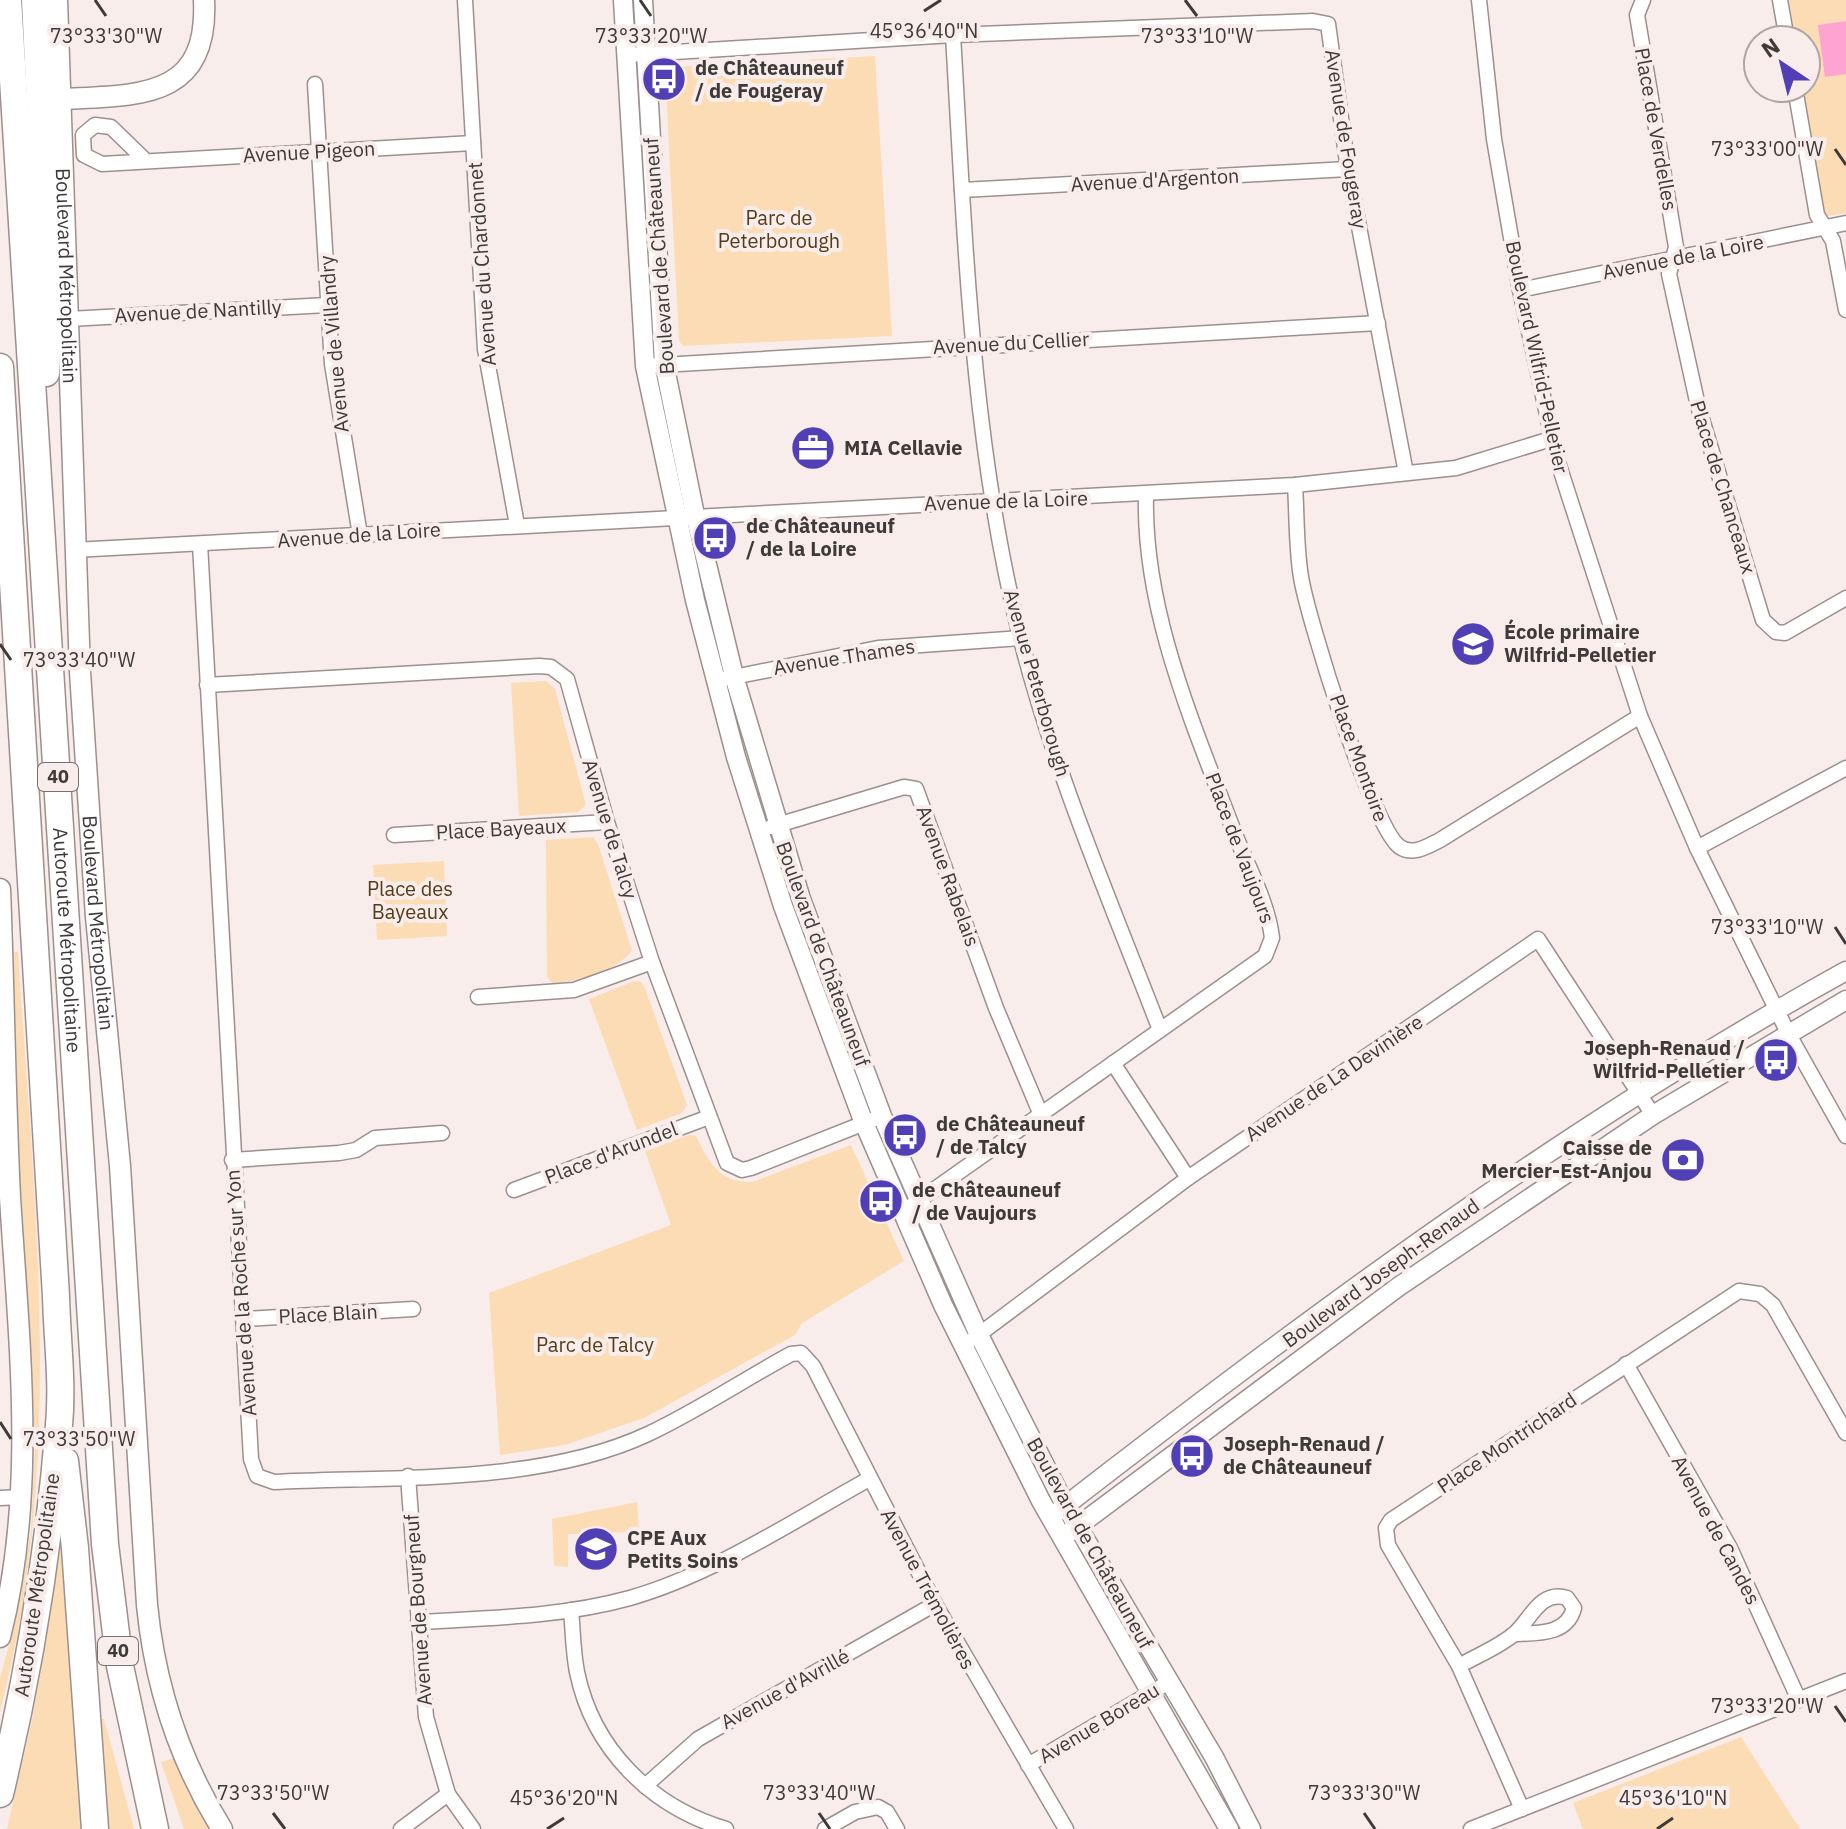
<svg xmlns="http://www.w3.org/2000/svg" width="1846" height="1829" font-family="'IBM Plex Sans',sans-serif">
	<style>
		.green { fill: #fbdcb5 }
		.water { fill: #fea3d2 }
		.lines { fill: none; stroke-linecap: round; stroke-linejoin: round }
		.minor-casing { stroke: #9b908e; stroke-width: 17 }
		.tertiary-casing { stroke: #9b908e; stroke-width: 21 }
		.secondary-casing { stroke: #9b908e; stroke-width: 23 }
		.motorway-casing { stroke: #9b908e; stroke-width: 29 }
		.minor { stroke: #fff; stroke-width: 14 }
		.tertiary { stroke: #fff; stroke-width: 18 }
		.secondary { stroke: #fff; stroke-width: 20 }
		.motorway { stroke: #fff; stroke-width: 26 }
		.ticks { fill: none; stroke: #3e3a39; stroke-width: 3 }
		.labels { text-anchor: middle; stroke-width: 8; stroke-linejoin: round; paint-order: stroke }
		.shield { fill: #f9edeb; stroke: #76706e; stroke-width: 2 }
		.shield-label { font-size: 18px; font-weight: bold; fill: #3e3a39 }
		.poi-label { font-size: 20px; font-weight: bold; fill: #3e3a39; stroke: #f9edeb; text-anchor: start }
		.street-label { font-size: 20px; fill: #3e3a39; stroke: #f9edeb }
		.park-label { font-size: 20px; fill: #553c19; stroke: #f9edeb }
		.ticks-label { font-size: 20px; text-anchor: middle; fill: #3e3a39; stroke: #f9edeb; stroke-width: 8; stroke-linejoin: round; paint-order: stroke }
	</style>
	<rect width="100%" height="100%" fill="#f9edeb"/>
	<!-- green -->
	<g class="green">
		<polygon points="1789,0 1846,0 1846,213 1823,217 1803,88 1806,88 1806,40 1795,40"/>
		<polygon points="875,56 892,336 683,346 679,341 665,71 673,67"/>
		<polygon points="546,681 555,689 586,805 578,812 519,816 511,683"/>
		<path d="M593,837L598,844L632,950C621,969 576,983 552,983L547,977L546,840Z"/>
		<polygon points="444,861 447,936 377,940 373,865"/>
		<path d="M13,952H18C34,1204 66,1463 0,1711V1678L14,1627L31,1531L35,1442L18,1144Z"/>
		<polygon points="634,981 641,982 645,988 687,1105 682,1113 637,1130 589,999"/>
		<path d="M689,1135L696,1136C709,1162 719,1183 752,1182L851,1145L904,1261L802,1323L795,1335L644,1418L565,1445L500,1455L489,1293L671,1225L645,1151Z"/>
		<polygon points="637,1502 639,1532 593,1533 593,1528 581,1529 581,1534 568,1534 568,1567 554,1566 552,1519"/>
		<polygon points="60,1545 85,1829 7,1829 33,1715"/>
		<polygon points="97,1719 104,1719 134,1829 106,1829"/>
		<polygon points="1741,1737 1800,1829 1583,1829 1573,1803"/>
		<polygon points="175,1758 212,1829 184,1829 161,1762"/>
	</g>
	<!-- water -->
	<polygon class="water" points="1846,21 1846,74 1825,77 1818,25"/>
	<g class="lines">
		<!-- minor casing -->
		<g class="minor-casing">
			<g id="minor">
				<polyline points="465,0 485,349 517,525"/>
				<polyline points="1479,0 1494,139 1520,290 1556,456 1640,716 1697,848 1788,1033 1846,1136"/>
				<polyline points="1643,0 1637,15 1676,247 1669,274 1698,406 1763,620 1776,632 1785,633 1846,598"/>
				<polyline points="1780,0 1787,40"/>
				<path d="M953,35C965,237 971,440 1020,636C1054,771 1110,900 1160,1030"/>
				<polyline points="626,55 953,35 1313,21 1328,24 1348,169 1406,473"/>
				<polyline points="315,84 332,364 360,535"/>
				<polyline points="1795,88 1817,215 1833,241 1846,310"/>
				<polyline points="146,161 111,127 95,125 83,135 84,155 102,164 473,143"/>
				<polyline points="962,190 1348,169"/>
				<polyline points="1520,290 1846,223"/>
				<polyline points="69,319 327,305"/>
				<polyline points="645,366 1378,323"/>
				<path d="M1295,485C1297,516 1296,547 1301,577C1307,616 1373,830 1400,847C1413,856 1428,846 1440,840L1640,716"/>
				<path d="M200,544L251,1459L257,1476L274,1482C392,1476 539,1485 648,1434C697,1411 743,1380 791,1354L801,1353L813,1366L935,1604L1066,1829"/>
				<polyline points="74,550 1295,485 1456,468 1551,439"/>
				<polyline points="724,679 878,648 1021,638"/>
				<polyline points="207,685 539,666 551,667 567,679 607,822 652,962 727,1163 742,1170 751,1168 882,1116"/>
				<polyline points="771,827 904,787 916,789 996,1008 1041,1115"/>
				<polyline points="394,835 607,822"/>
				<polyline points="1697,848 1846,768"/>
				<polyline points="478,997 574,990 652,962"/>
				<polyline points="1113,1063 1188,1178"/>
				<polyline points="232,1160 339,1153 356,1150 375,1138 442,1133"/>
				<polyline points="514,1190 709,1117"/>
				<path d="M901,1213L1265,956L1272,938C1268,902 1246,863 1233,829C1193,723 1143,610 1146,495"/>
				<polyline points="244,1319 413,1309"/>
				<polyline points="973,1339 1188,1178 1538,939 1653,1115"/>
				<polyline points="1626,1364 1730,1548 1799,1700"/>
				<polyline points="408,1476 426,1717 448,1794 473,1829"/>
				<polyline points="0,1498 22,1497"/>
				<path d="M571,1610C573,1631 573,1652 577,1672C593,1750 652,1807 726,1829"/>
				<path d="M418,1622C489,1618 561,1617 630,1598C714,1574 793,1521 869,1479"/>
				<path d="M1459,1666C1476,1656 1499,1647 1514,1634C1530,1621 1540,1589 1567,1598L1574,1608C1567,1635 1538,1633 1515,1634"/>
				<polyline points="1028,1765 1169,1682"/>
				<polyline points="645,1786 698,1739 935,1604"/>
				<polyline points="1522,1809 1459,1666 1388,1545 1386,1528 1391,1520 1739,1291 1760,1294 1773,1305 1846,1433"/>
				<polyline points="401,1829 448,1794"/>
				<polyline points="825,1829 855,1812 878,1807 887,1812 897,1829"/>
				<polyline points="1471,1829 1846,1681"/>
			</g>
		</g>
		<!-- tertiary casing -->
		<g class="tertiary-casing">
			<g id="tertiary">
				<polyline points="623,0 645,366 695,600 736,757 783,906 864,1123 943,1305 1041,1501 1229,1829"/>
				<polyline points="643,0 664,363 695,515 734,676 801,899 882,1116 979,1335 1065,1505 1214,1757 1251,1829"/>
				<path d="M1056,1513C1307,1318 1567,1125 1846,971"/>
				<polyline points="1070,1532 1398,1287 1653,1115 1846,1000"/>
			</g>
		</g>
		<!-- secondary casing -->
		<g class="secondary-casing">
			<g id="secondary">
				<path id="s1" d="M57,0L80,672L96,917L120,1166L147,1605C155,1686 179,1760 222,1829"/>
				<path d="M62,99C138,95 209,100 204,0"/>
				<path d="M0,889C4,991 5,1094 10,1197C19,1344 37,1492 0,1637"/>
			</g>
		</g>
		<!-- motorway casing -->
		<g class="motorway-casing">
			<g id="motorway">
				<path id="s2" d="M8,0L105,1544L120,1666L155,1829"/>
				<polyline points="35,0 49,293 46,373"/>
				<path d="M0,367L56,1296C57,1339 63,1383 59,1425C49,1549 29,1673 0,1794"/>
				<polyline points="65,1461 75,1548 95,1829"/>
			</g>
		</g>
		<!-- minor -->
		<use href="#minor" class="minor"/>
		<!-- tertiary -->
		<use href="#tertiary" class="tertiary"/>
		<!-- secondary -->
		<use href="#secondary" class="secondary"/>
		<!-- motorway -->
		<use href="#motorway" class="motorway"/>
	</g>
	<!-- ticks -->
	<path class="ticks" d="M95,0L106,16M640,0L651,16M1185,0L1197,16M924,11L941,0M1835,149L1846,165M0,644L11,660M1835,927L1846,944M0,1422L11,1439M1835,1706L1846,1722M273,1813L285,1829M819,1813L830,1829M1364,1813L1375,1829M547,1829L564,1818M1657,1829L1673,1818"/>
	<!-- icons -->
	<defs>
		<g id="bus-disc" transform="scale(2.3)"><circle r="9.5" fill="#513fb6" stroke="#f9edeb"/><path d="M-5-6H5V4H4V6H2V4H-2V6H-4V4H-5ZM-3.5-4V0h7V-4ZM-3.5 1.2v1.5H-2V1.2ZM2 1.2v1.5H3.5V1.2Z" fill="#fff"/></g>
		<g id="office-disc" transform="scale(2.3)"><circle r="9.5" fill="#513fb6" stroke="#f9edeb"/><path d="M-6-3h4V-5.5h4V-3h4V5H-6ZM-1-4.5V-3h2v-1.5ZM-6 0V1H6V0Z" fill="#fff"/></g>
		<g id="school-disc" transform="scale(2.3)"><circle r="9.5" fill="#513fb6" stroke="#f9edeb"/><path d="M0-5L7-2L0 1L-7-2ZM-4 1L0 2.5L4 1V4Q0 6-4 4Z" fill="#fff"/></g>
		<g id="bank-disc" transform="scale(2.3)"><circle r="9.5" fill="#513fb6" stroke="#f9edeb"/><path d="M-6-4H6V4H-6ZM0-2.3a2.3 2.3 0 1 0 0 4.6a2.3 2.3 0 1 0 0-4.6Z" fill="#fff"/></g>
	</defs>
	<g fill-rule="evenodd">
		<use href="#bus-disc" x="664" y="79"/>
		<use href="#office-disc" x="813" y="448"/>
		<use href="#bus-disc" x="715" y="538"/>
		<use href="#school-disc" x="1473" y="644"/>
		<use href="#bus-disc" x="1776" y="1060"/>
		<use href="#bus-disc" x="905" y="1135"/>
		<use href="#bank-disc" x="1683" y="1160"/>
		<use href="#bus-disc" x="881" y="1201"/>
		<use href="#bus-disc" x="1192" y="1456"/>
		<use href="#school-disc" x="596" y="1549"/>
	</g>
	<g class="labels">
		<!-- shield labels -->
		<g class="shield">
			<rect x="38" y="763" width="40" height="28" rx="6"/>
			<rect x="98" y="1637" width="40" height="28" rx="6"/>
		</g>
		<g class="shield-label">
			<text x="58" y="783">40</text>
			<text x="118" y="1657">40</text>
		</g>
		<!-- poi labels -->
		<g class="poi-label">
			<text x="695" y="75">de Châteauneuf<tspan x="695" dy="23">/ de Fougeray</tspan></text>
			<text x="844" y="455">MIA Cellavie</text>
			<text x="746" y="533">de Châteauneuf<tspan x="746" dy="23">/ de la Loire</tspan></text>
			<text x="1504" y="639">École primaire<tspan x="1504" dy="23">Wilfrid-Pelletier</tspan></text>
			<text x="1745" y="1055" text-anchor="end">Joseph-Renaud /<tspan x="1745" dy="23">Wilfrid-Pelletier</tspan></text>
			<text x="936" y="1131">de Châteauneuf<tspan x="936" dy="23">/ de Talcy</tspan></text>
			<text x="1652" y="1155" text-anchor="end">Caisse de<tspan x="1652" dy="23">Mercier-Est-Anjou</tspan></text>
			<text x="912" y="1197">de Châteauneuf<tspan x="912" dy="23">/ de Vaujours</tspan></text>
			<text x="1223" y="1451">Joseph-Renaud /<tspan x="1223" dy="23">de Châteauneuf</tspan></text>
			<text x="627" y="1545">CPE Aux<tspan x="627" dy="23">Petits Soins</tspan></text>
		</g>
		<!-- street labels -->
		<g class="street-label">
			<text transform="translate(1656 129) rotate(80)" y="7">Place de Verdelles</text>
			<text transform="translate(1346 139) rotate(81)" y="7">Avenue de Fougeray</text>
			<text transform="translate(309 152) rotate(-3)" y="7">Avenue Pigeon</text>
			<text transform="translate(1155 180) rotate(-3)" y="7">Avenue d'Argenton</text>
			<text transform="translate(659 256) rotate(-94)" y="7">Boulevard de Châteauneuf</text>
			<text transform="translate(1683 257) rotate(-11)" y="7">Avenue de la Loire</text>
			<text transform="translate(482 264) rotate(-94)" y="7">Avenue du Chardonnet</text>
			<text dy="7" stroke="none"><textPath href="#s1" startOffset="276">Boulevard Métropolitain</textPath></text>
			<text transform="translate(198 311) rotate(-3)" y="7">Avenue de Nantilly</text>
			<text transform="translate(1011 343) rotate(-3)" y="7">Avenue du Cellier</text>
			<text transform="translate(334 344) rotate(-95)" y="7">Avenue de Villandry</text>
			<text transform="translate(1537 357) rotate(78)" y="7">Boulevard Wilfrid-Pelletier</text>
			<text transform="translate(1723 487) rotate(73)" y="7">Place de Chanceaux</text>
			<text transform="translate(1006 501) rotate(-2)" y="7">Avenue de la Loire</text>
			<text transform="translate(359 535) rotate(-4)" y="7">Avenue de la Loire</text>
			<text transform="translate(844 657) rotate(-9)" y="7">Avenue Thames</text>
			<text transform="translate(1037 683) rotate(74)" y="7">Avenue Peterborough</text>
			<text transform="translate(1359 758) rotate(70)" y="7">Place Montoire</text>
			<text transform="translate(501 829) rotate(-3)" y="7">Place Bayeaux</text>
			<text transform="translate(610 829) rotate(73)" y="7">Avenue de Talcy</text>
			<text transform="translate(1240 848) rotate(69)" y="7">Place de Vaujours</text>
			<text transform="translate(948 876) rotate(70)" y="7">Avenue Rabelais</text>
			<text dy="7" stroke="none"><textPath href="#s1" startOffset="924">Boulevard Métropolitain</textPath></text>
			<text dy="7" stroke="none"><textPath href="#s2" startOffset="942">Autoroute Métropolitaine</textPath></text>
			<text transform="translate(823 954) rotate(70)" y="7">Boulevard de Châteauneuf</text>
			<text transform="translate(1334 1078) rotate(-34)" y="7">Avenue de La Devinière</text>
			<text transform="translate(611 1153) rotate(-21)" y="7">Place d'Arundel</text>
			<text transform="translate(1381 1273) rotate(-36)" y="7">Boulevard Joseph-Renaud</text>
			<text transform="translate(241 1293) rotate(-94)" y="7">Avenue de la Roche sur Yon</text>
			<text transform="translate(328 1314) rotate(-3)" y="7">Place Blain</text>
			<text transform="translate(1507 1443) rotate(-34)" y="7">Place Montrichard</text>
			<text transform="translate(1716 1530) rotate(62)" y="7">Avenue de Candes</text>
			<text transform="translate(1090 1543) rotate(61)" y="7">Boulevard de Châteauneuf</text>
			<text transform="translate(37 1585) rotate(-82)" y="7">Autoroute Métropolitaine</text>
			<text transform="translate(928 1589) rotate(62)" y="7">Avenue Trémolières</text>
			<text transform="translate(418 1610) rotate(-94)" y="7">Avenue de Bourgneuf</text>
			<text transform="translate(785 1689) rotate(-29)" y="7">Avenue d'Avrillé</text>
			<text transform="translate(1099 1723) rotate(-31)" y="7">Avenue Boreau</text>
		</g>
		<!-- park labels -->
		<g class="park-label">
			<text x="779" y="225">Parc de<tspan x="779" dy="23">Peterborough</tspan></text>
			<text x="410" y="896">Place des<tspan x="410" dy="23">Bayeaux</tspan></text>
			<text x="595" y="1352">Parc de Talcy</text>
		</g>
	</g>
	<g class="ticks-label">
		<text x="924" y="38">45°36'40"N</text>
		<text x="1197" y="43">73°33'10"W</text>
		<text x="106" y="43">73°33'30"W</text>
		<text x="651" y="43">73°33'20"W</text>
		<text x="1767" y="156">73°33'00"W</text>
		<text x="79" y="667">73°33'40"W</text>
		<text x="1767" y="934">73°33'10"W</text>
		<text x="79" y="1446">73°33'50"W</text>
		<text x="1767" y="1713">73°33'20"W</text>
		<text x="273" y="1800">73°33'50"W</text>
		<text x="819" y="1800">73°33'40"W</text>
		<text x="1364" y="1800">73°33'30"W</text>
		<text x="564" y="1805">45°36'20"N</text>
		<text x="1673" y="1805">45°36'10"N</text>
	</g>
	<!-- north arrow -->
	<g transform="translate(1782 64) rotate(325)"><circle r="38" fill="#f9edeb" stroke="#aea5a4" stroke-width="2"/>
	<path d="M0-6L14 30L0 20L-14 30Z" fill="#513fb6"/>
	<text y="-12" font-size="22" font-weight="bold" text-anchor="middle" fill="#3e3a39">N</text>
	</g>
</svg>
